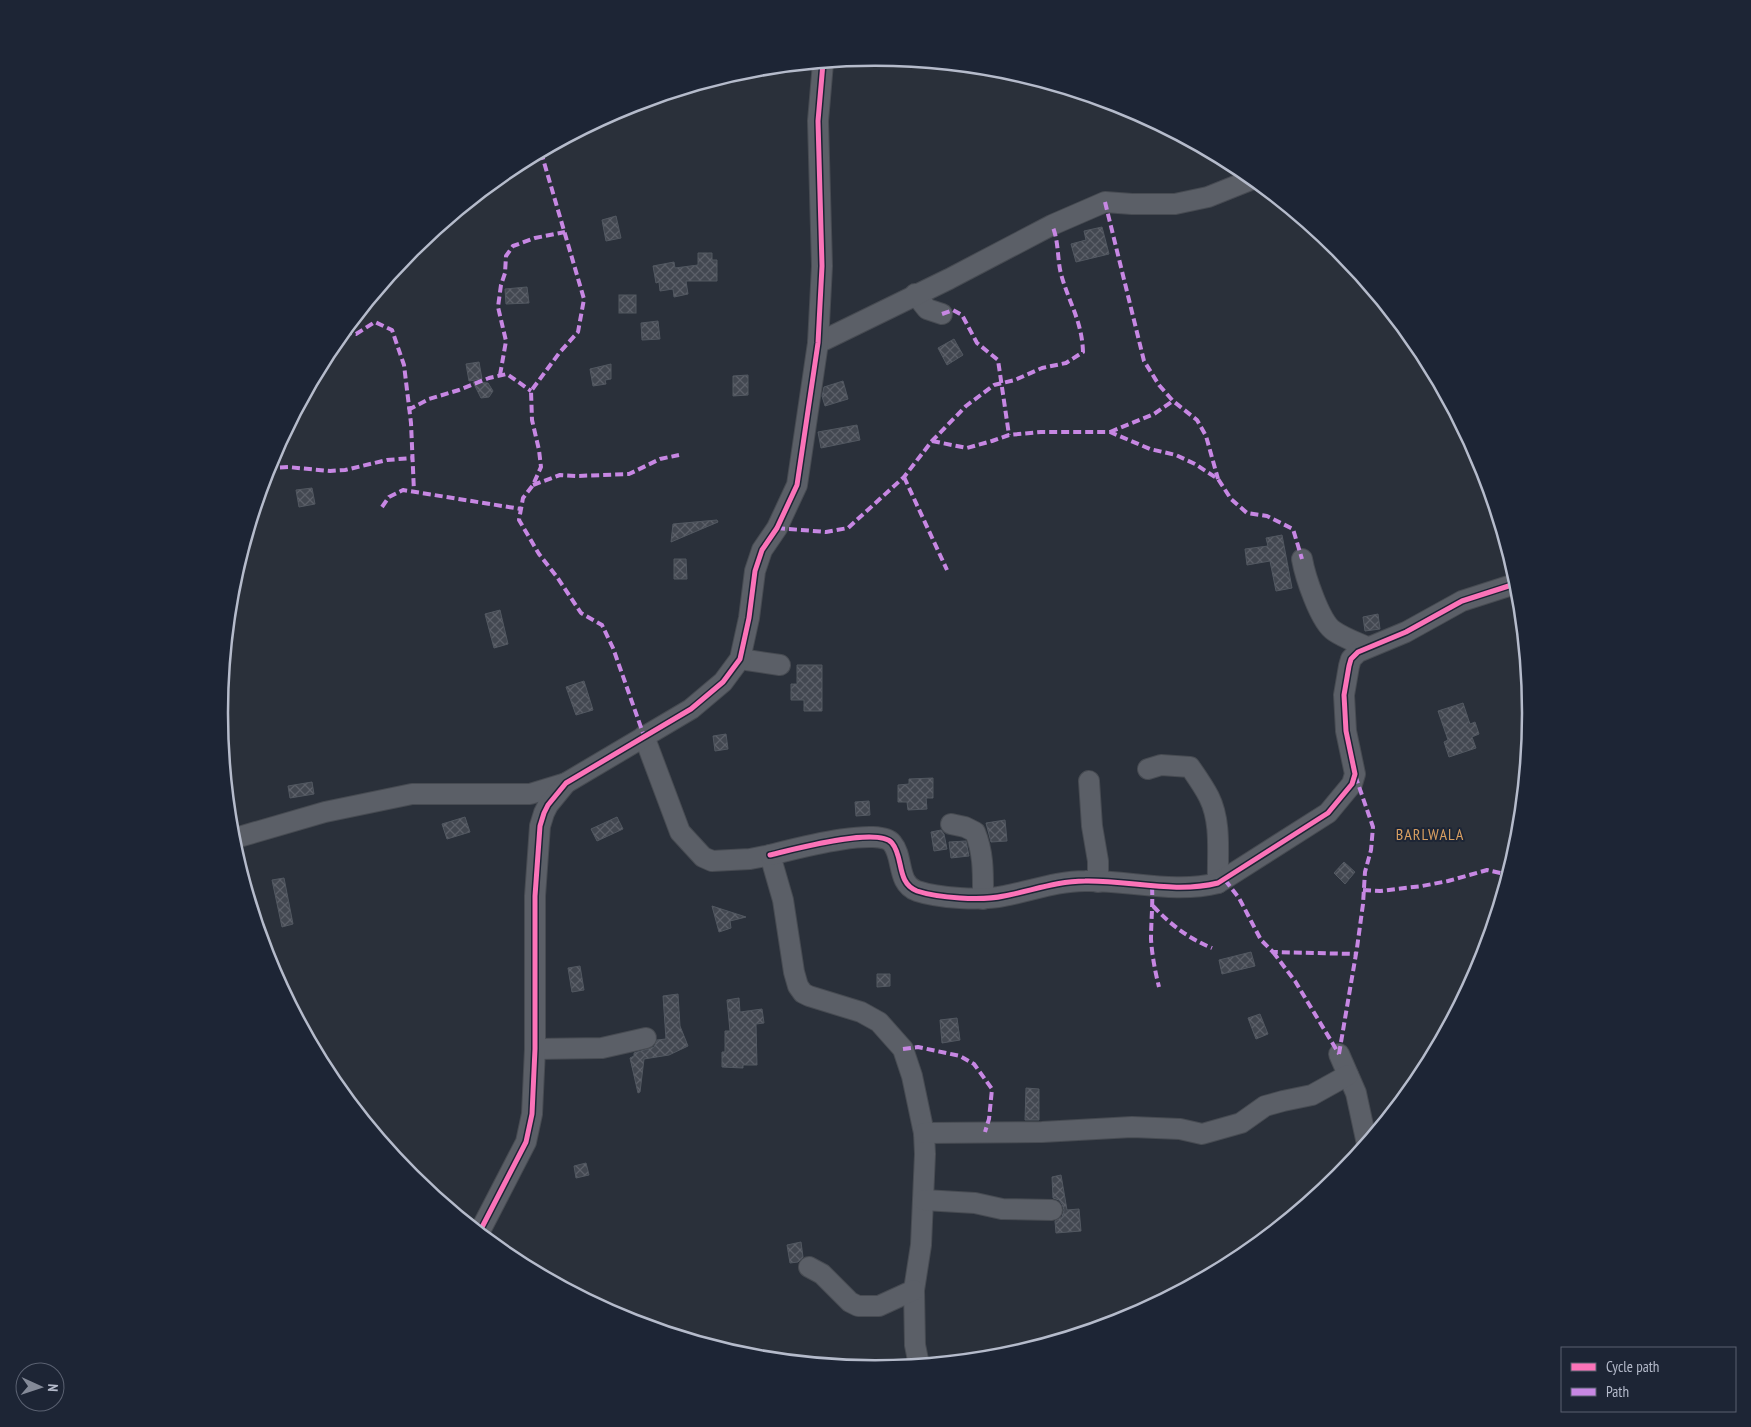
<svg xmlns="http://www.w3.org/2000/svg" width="1751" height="1427" font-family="'PT Sans Narrow',sans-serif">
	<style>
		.building { fill: url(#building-cross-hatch); stroke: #525861 }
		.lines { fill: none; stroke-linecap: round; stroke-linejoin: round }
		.minor-casing { stroke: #474b52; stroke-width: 22 }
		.minor { stroke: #5b5f67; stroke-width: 20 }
		.quiet { stroke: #c787e3; stroke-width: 4; stroke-dasharray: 8 4; stroke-linecap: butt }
		.cycleway-casing { stroke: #1d2535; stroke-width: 8 }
		.cycleway { stroke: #fb73b8; stroke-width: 5 }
		.labels { text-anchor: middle; stroke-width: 4; stroke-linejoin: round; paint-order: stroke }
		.quarter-label { font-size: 16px; letter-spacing: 1px; fill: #d99f61; stroke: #1d2535 }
		.rim { fill: none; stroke: #b5bbcb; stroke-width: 2.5 }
	</style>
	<defs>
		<pattern id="building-cross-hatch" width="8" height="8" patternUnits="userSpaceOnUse" patternTransform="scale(1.25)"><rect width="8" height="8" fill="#434851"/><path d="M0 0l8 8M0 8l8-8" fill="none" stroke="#5c6069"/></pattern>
	</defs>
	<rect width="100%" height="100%" fill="#2a303a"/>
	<!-- building -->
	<g class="building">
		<polygon points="616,216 621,238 606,241 602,220"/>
		<polygon points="1102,227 1109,254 1076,262 1071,244 1086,240 1084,231"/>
		<polygon points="698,253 712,253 712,260 717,260 717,281 686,281 688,294 674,297 673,289 660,291 659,282 656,283 653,266 674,262 675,268 698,265"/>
		<polygon points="527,287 529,303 506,304 505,289"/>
		<rect x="619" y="295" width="17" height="18"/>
		<polygon points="658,321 660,339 642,340 641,323"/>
		<polygon points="954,339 963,355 947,365 938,348"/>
		<polygon points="479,362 482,379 469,381 466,364"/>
		<polygon points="611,364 611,379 605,380 606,384 593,386 590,369"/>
		<polygon points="748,375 748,395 733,396 733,376"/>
		<polygon points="843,381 848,399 825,406 822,396 824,387"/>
		<polygon points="473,382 488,383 493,391 489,397 481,398"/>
		<polygon points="857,425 860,440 821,448 818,432"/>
		<polygon points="312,488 315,504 299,507 296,490"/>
		<polygon points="717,520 718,522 671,542 673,524"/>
		<polygon points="1282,535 1292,588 1276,591 1270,561 1247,565 1245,549 1268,546 1266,538"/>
		<polygon points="674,559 686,559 687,579 674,579"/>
		<polygon points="500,610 508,644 494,648 485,614"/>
		<polygon points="1378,614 1380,629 1365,631 1363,617"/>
		<polygon points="797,665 822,665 822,711 804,711 804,700 791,700 791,684 797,684"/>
		<polygon points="584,681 593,710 576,715 566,687"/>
		<polygon points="1463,703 1470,724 1475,722 1479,734 1472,737 1476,748 1449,757 1444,742 1448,740 1438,711"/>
		<polygon points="726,734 728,749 715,751 713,736"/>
		<polygon points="933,778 933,798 926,798 927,809 908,810 907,802 898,802 898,785 909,784 909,779"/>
		<polygon points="312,782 314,794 290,798 288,786"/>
		<polygon points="869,801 870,815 856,816 855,802"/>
		<polygon points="465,817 470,832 447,839 442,824"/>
		<polygon points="617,817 623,829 597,841 591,829"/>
		<polygon points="1005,820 1007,841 991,842 986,823"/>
		<polygon points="941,830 944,834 947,849 934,851 931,832"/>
		<polygon points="966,841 969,856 951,858 949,842"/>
		<polygon points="1344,862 1355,872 1345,884 1334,873"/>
		<polygon points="284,878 293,924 282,927 272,880"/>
		<polygon points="712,906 746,917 730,921 731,928 719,932"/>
		<polygon points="1251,952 1255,966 1222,974 1219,960"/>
		<polygon points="580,966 584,990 572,992 568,968"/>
		<polygon points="877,974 890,974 890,986 877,987"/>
		<polygon points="678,994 680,1026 688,1046 669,1055 644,1059 640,1092 638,1093 630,1058 634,1056 634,1053 654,1047 657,1040 666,1039 663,996"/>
		<polygon points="739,998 740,1012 762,1009 764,1023 756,1024 757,1065 743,1065 743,1068 722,1067 722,1052 725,1052 725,1031 730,1031 727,1000"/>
		<polygon points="1260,1014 1268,1034 1256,1039 1248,1018"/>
		<polygon points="957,1018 960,1040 942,1043 940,1020"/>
		<polygon points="1026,1088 1039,1089 1039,1120 1025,1120"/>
		<polygon points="586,1163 589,1175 576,1178 574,1166"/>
		<polygon points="1061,1175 1067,1210 1079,1209 1081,1231 1056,1233 1055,1221 1062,1217 1064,1210 1062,1204 1059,1200 1053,1198 1052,1177"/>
		<polygon points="801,1242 803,1257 798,1262 790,1263 787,1245"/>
	</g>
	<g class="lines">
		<!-- minor casing -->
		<g class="minor-casing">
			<g id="minor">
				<polyline points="915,294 927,309 942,314"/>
				<polyline points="818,343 949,279 1052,225 1105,202 1132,204 1175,204 1208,197 1253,179"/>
				<path d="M1302,559C1305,576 1320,622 1334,631C1344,638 1356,642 1367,647"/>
				<polyline points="740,659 780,665"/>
				<polyline points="644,736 680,832 703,857 712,861 750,859 770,855 783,900 794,972 798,986 803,993 809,996 861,1012 879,1022 903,1049 912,1076 924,1133 925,1154 921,1245 914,1290 915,1345 919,1365"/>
				<path d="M1148,769L1161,765L1190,767C1197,777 1204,787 1209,797C1222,823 1217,856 1218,883"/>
				<polyline points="1089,781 1092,826 1098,861 1098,882"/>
				<path d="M951,824L965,827L975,832C984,854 983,875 983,899"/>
				<polyline points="232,839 325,812 412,794 530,794 566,783"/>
				<path d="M770,855C791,850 878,826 892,843C904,857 896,883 917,891C938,898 981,901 1004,896C1031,891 1057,881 1085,881C1129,880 1174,894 1218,883L1328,813L1352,784L1355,774L1346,731L1344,695L1349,666L1351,659L1358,652L1406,632L1462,601L1518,583"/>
				<polyline points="535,1049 602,1048 646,1038"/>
				<polyline points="1339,1054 1356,1093 1367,1144"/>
				<polyline points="924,1133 1042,1132 1132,1127 1180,1129 1202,1134 1241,1123 1265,1106 1283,1101 1312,1095 1348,1075"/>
				<polyline points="924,1200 975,1203 1002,1209 1052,1210"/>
				<polyline points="479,1233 526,1142 532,1114 535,1049 535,896 540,826 544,813 548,805 566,783 691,709 723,682 740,659 749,618 755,571 762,550 777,528 797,485 818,343 822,266 818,121 823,63"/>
				<polyline points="809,1267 822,1274 850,1302 858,1306 879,1306 914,1290"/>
			</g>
		</g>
		<!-- minor -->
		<use href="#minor" class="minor"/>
		<!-- quiet -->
		<g class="quiet">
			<polyline points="541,152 584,299 578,332 560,352 531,391 532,420 539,450 541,467 533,485 523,498 519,520 539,554 557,577 581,613 602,625 613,648 644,736"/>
			<polyline points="1105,202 1144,361 1159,385 1173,401 1197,420 1206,436 1218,479"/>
			<polyline points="942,314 953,310 962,315 977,343 998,360 1009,435"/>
			<polyline points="344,332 356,334 375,322 392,330 404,365 411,423 414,492"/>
			<polyline points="500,375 506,341 498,307 501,285 505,273 506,256 513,246 535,238 565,232"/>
			<polyline points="408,410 429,399 459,390 489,378 507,374 531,391"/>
			<polyline points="1110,432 1154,414 1173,401"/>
			<polyline points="932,441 967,448 992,441 1009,435 1041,432 1110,432 1150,449 1176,455 1195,464 1218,479 1231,499 1247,513 1267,516 1293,529 1302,559"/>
			<polyline points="268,468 288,467 330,471 345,470 387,460 413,458"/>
			<polyline points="904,477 947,570"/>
			<polyline points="533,485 560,475 577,476 629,474 660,459 679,455"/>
			<polyline points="382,507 389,497 403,490 521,509"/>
			<path d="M777,528L826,532L848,528L904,477L932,441L966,406L994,385L1015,380L1042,368L1066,363L1083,352C1082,321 1069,303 1061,274C1057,258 1059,241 1052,225"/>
			<polyline points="1225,880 1239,898 1261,940 1273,952 1355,954"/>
			<path d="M1152,887C1153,905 1151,921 1151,939C1152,955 1155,971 1159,987"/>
			<polyline points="1363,890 1380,891 1422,886 1448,881 1487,870 1509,875"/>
			<path d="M1153,906C1171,925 1188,938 1212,948"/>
			<polyline points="1273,952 1295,981 1339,1054"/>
			<polyline points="903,1049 918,1047 960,1056 974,1064 992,1089 989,1119 985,1132"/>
			<polyline points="1339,1054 1357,948 1363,904 1365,872 1371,850 1373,827 1355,775"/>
		</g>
		<!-- cycleway casing -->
		<g class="cycleway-casing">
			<g id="cycleway">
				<path d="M770,855C791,850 878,826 892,843C904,857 896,883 917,891C938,898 981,901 1004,896C1031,891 1057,881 1085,881C1129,880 1174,894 1218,883L1328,813L1352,784L1355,774L1346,731L1344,695L1349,666L1351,659L1358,652L1406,632L1462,601L1518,583"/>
				<polyline points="479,1233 526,1142 532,1114 535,1049 535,896 540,826 544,813 548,805 566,783 691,709 723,682 740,659 749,618 755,571 762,550 777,528 797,485 818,343 822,266 818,121 823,63"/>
			</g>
		</g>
		<!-- cycleway -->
		<use href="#cycleway" class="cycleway"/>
	</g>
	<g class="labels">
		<!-- quarter labels -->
		<g class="quarter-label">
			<text x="1430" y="840">BARLWALA</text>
		</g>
	</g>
	<!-- crop -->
	<path d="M0 0H1751V1427H0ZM228 713a647 647 0 1 1 1294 0a647 647 0 1 1-1294 0Z" fill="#1d2535" fill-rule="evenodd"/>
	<path class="rim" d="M228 713a647 647 0 1 1 1294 0a647 647 0 1 1-1294 0Z"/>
	<!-- legend -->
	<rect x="1561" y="1347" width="175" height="65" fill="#1d2535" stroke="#5a6171"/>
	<rect x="1571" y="1363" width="25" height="8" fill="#fb73b8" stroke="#5a6171"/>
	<text x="1606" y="1372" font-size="15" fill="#b5bbcb">Cycle path</text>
	<rect x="1571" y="1388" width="25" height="8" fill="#c787e3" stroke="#5a6171"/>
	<text x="1606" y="1397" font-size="15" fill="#b5bbcb">Path</text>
	<!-- north arrow -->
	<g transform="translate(40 1387) rotate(93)"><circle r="24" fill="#1d2535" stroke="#5a6171"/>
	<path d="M0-4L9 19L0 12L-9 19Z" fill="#848a98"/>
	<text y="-8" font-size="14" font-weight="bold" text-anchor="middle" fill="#b5bbcb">N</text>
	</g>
</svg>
